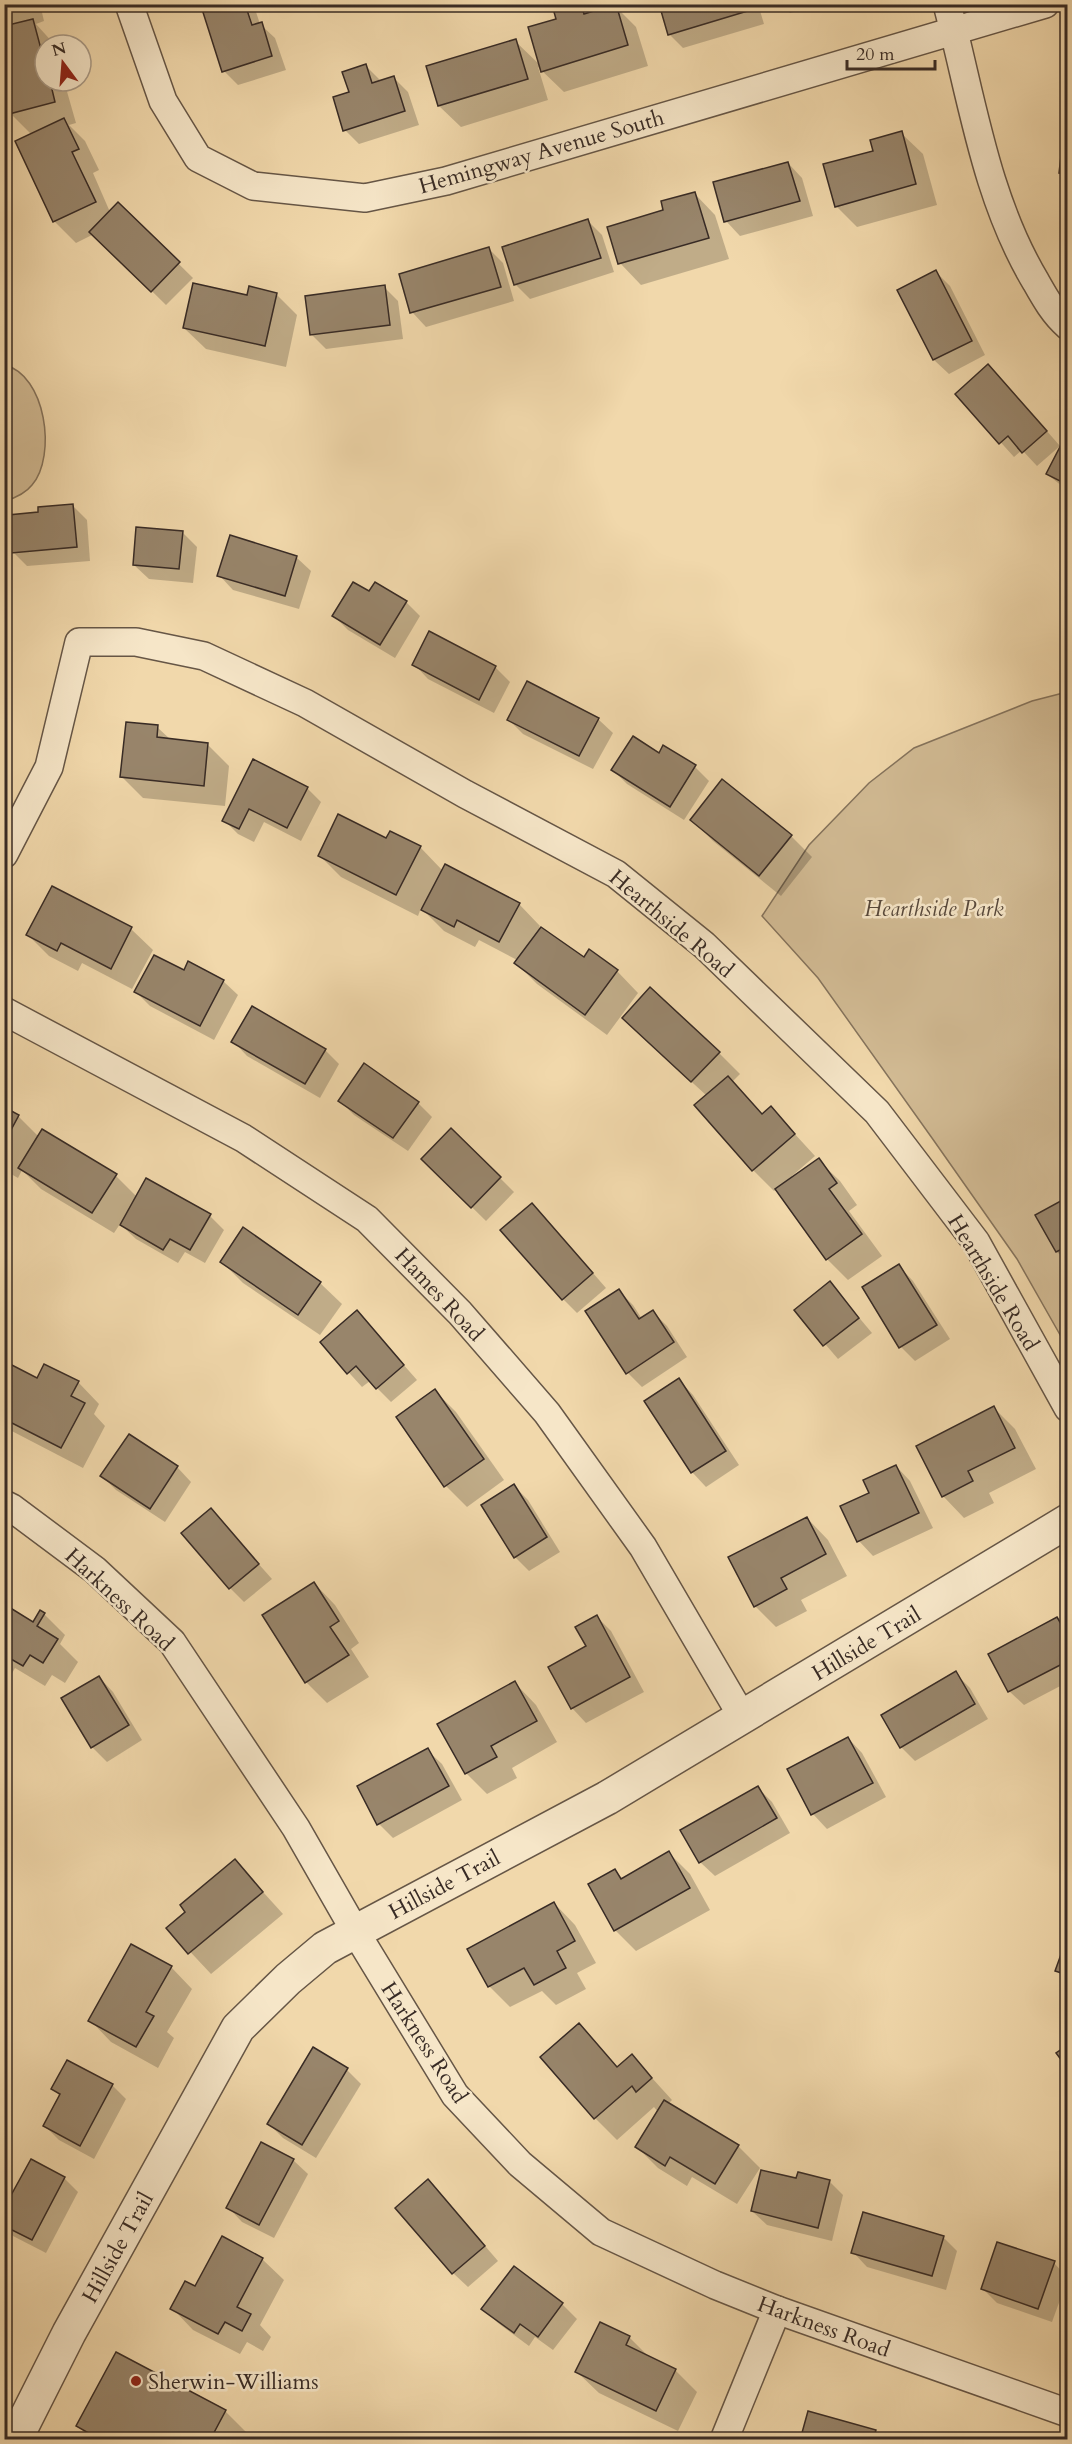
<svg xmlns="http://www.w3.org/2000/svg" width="1072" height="2444" font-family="Cardo,serif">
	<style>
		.green { fill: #d2bb94; stroke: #85735c; stroke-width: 1.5 }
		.shadow { fill: #0003; fill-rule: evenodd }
		.building { fill: #98856b; stroke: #382b25; stroke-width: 1.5 }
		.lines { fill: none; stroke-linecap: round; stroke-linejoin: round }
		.minor-casing { stroke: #665646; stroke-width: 30 }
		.tertiary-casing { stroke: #665646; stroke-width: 36 }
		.minor { stroke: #f6e6c8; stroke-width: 27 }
		.tertiary { stroke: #f6e6c8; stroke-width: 33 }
		.poi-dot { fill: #8f2418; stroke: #f6e6c8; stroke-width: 2 }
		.labels { text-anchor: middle; stroke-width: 5; stroke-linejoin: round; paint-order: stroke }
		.street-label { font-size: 22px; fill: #382b25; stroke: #f6e6c8 }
		.park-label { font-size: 22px; font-style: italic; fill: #57483b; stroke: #f6e6c8 }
		.poi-label { font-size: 22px; fill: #382b25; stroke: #f6e6c8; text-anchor: start }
	</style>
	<rect width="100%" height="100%" fill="#f1d8ab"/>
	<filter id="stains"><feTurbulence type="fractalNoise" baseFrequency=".00333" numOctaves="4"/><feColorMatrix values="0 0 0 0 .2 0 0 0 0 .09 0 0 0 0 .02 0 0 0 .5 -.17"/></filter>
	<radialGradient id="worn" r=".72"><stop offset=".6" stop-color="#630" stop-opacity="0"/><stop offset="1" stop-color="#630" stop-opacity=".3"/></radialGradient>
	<!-- green -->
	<g class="green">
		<path d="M4,365C46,374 57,456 32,485C25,494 15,498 5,501Z"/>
		<polygon points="1067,692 1067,1347 1017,1259 932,1138 818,978 762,916 809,845 869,783 914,748 1032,701"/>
	</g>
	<!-- shadow -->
	<g class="shadow">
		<polygon points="4,4 40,4 44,21 36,24 55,45 45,45 45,81 64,81 76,123 69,125 85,141 99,170 93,173 110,212 118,204 193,278 166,305 94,234 76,243 54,221 17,141 32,135 10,113 4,92"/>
		<path d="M212,4H250L255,9L260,24L275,38L286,70L238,85L224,71ZM245,10H248L255,32L253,33Z"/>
		<polygon points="560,4 583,4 592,13 615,6 636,27 648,66 564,92 538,67 548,100 461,127 439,106 515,41 541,66 558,20 554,6"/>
		<polygon points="660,4 758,4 764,24 683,48 669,34"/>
		<polygon points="781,4 821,4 790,13"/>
		<polygon points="366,66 380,80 394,78 408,92 419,125 359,144 345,130 351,93"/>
		<polygon points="901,133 923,154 937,205 857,227 836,206 875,152"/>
		<polygon points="788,163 802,178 813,216 740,236 726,221"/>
		<polygon points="694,193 715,215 729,259 641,285 620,263 665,211"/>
		<polygon points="588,221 602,235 614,272 530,299 516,285 504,248"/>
		<polygon points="489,249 503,263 514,301 426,327 412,312"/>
		<polygon points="936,272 950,286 985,355 949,374 934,360 899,291"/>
		<polygon points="384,287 398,301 403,339 326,349 312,335"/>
		<polygon points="276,294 297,315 286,367 206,349 184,328"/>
		<polygon points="1003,381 1060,446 1037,466 1022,450 1014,457 957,394"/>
		<polygon points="1068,442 1068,491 1047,474"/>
		<polygon points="72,505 87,520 90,561 27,566 13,552 40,513"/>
		<polygon points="182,532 197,547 193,583 149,579 134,565"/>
		<polygon points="296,557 311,571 299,609 233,590 219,575"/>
		<polygon points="369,593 406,602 420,616 395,658 348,630 334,616"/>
		<polygon points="430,633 496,668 510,682 494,713 428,679 414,664"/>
		<polygon points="598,719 613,733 593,769 523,734 509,720"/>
		<polygon points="157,727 171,740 208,745 229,766 225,806 143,798 121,776"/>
		<polygon points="660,755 695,767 709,781 684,820 627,784 613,770"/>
		<polygon points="254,761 307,788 321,802 301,841 264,822 254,842 238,834 224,820"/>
		<polygon points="692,820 791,836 812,857 781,896 713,841"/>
		<polygon points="387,840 420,847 443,871 519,904 540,926 539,927 584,959 617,971 638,993 607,1035 537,984 516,963 517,960 479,940 475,947 444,931 421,908 418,916 341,877 319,855"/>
		<polygon points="53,888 131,929 153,950 132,989 82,963 78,971 49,956 28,935"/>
		<polygon points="184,972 223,981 238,995 214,1040 150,1006 136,992"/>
		<polygon points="645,1039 719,1053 740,1074 732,1082 763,1115 771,1108 815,1156 792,1176 793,1178 818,1160 840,1181 857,1205 849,1211 882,1256 848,1280 827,1259 777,1189 774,1191 753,1170 697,1105 707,1096"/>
		<polygon points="233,1041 325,1050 339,1064 320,1098 247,1056"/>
		<polygon points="340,1101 418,1103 432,1117 408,1151 354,1115"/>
		<polygon points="4,1109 18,1116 39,1137 116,1176 137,1197 210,1216 224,1230 205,1263 185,1252 178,1263 136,1239 120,1224 114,1233 41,1189 22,1170 18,1178 4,1170"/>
		<polygon points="452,1130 514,1192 486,1221 423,1159"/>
		<polygon points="1068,1198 1068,1262 1057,1252 1037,1216"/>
		<polygon points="546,1219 606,1288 577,1313 563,1299"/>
		<polygon points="221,1261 320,1283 342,1304 320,1335 243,1283"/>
		<polygon points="899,1266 913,1281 950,1339 915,1361 901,1347"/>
		<polygon points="830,1283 872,1333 838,1359 796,1310"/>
		<polygon points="619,1291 633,1305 642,1319 653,1312 667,1326 687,1357 642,1387 628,1373"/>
		<polygon points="357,1312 417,1380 391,1402 370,1381 362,1387 322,1343"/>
		<polygon points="7,1364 38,1380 78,1382 99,1404 94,1414 105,1426 83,1468 4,1427 4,1368"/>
		<polygon points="679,1380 693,1395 739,1465 706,1487 692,1472 646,1401"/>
		<polygon points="435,1391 456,1412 504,1480 467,1507 446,1486"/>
		<polygon points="994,1408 1015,1429 1036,1469 989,1493 994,1503 964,1518 943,1496"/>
		<polygon points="896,1466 910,1481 933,1528 873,1556 859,1541 842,1507 871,1494"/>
		<polygon points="177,1467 191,1482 165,1522 116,1490 102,1476"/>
		<polygon points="514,1486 528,1500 560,1552 529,1571 515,1557"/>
		<polygon points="211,1510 272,1579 244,1602 230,1588"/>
		<polygon points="807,1518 828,1540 847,1576 801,1600 807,1611 776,1627 755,1606"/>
		<polygon points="314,1583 335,1605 359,1643 351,1649 369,1677 327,1703 306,1682"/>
		<polygon points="4,1606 34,1624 44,1614 65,1635 60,1644 78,1662 65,1683 52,1675 45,1686 15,1668 10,1677 4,1674"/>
		<polygon points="597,1617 611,1631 644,1692 586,1723 572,1708"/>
		<polygon points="1057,1619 1068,1629 1068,1682 1024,1705 1009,1691"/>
		<polygon points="955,1673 970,1688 988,1719 915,1761 901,1747"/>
		<polygon points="99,1677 113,1692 142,1740 107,1762 92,1747 63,1699"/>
		<polygon points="515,1683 536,1705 557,1742 512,1768 517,1778 487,1794 466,1773"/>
		<polygon points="848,1738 862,1753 886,1797 827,1829 813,1814 789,1770"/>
		<polygon points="427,1750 442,1764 462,1800 393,1838 379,1824"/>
		<polygon points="758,1788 772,1802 790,1833 715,1876 700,1862"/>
		<polygon points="669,1853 690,1874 710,1910 636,1951 615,1930 615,1871 623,1879"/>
		<polygon points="235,1861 283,1914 211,1974 168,1928 187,1912"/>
		<polygon points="554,1903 575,1925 596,1963 577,1973 586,1989 556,2005 542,1991 510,2007 489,1986"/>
		<polygon points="1068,1939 1068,1982 1056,1970"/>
		<polygon points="171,1967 192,1989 167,2032 174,2038 158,2068 111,2042 90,2020"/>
		<polygon points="579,2025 618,2068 632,2056 672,2100 668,2104 738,2146 760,2168 737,2204 692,2177 687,2186 658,2168 637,2147 658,2112 654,2107 617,2140 595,2118 542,2057"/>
		<polygon points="347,2070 361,2084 316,2158 283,2138 269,2124"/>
		<polygon points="112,2085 126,2099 94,2159 59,2140 45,2126 61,2097 53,2089"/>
		<polygon points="293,2160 308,2174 274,2238 242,2222 228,2207"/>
		<polygon points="64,2178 78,2192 46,2253 13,2236 4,2227 4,2212"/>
		<polygon points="797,2180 829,2181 843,2195 832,2241 767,2225 752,2211"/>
		<polygon points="442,2196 498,2261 468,2287 453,2273"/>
		<polygon points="943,2237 957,2251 946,2290 867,2267 853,2252"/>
		<polygon points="223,2238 262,2259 284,2280 260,2325 271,2337 263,2351 247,2342 240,2354 193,2330 172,2308 196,2288"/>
		<polygon points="1054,2263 1068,2278 1052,2322 997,2303 983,2289"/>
		<polygon points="514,2268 562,2304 577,2319 553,2350 535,2337 529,2346 498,2323 483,2308"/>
		<polygon points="629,2337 651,2359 676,2371 697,2392 678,2431 599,2393 577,2372"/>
		<polygon points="225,2411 246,2432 242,2440 92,2440 78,2426"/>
		<polygon points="875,2432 883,2440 801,2440"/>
	</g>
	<!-- building -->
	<g class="building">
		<polygon points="207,4 245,4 252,25 262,22 272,56 222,72 201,6"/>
		<polygon points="581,4 584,14 616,4 628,45 541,72 528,27 556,19 552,5"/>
		<polygon points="659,4 749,4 751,10 668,35"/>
		<polygon points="33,19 45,64 45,81 50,81 55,102 9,114 4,98 4,26"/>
		<polygon points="516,39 528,79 438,106 426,66"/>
		<polygon points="366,64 372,83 394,76 405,111 343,131 333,97 349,92 342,72"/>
		<polygon points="64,118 79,149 72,152 96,202 53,222 15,141"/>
		<polygon points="902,131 916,184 835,207 823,164 873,151 870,140"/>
		<polygon points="1063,139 1068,140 1068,174 1059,173"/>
		<polygon points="788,162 800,201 724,222 713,182"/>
		<polygon points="695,192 709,238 618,264 607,227 663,210 661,201"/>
		<polygon points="118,202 180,262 151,292 89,232"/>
		<polygon points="588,219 601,258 514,285 502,247"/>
		<polygon points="489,247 501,287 410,313 399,274"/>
		<polygon points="936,270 972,341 933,360 897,290"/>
		<polygon points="193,283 247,295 249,286 277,293 265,346 183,328"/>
		<polygon points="385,285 390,325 310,335 305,296"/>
		<polygon points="988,364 1047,431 1022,453 1008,436 999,444 955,394"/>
		<polygon points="1064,439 1068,441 1068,485 1046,474"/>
		<polygon points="73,504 77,547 11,553 8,515 38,512 38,507"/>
		<polygon points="136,527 183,531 179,569 133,565"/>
		<polygon points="230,535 297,556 285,596 217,576"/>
		<polygon points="353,582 369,591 375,582 407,601 380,645 332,616"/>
		<polygon points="429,631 496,666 479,700 412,665"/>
		<polygon points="527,681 599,718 579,756 507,720"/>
		<polygon points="126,722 158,725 157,737 208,743 204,786 120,777"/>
		<polygon points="633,736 659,753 663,745 696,765 670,807 611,770"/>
		<polygon points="253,759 308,787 287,828 249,809 239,829 222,821"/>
		<polygon points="722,779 792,835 759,876 690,820"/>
		<polygon points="338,814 386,838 390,831 421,846 396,895 318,856"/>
		<polygon points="445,864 520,903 499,942 457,920 454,927 421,910"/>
		<polygon points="52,886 132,927 111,969 61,943 57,951 26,935"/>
		<polygon points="541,927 584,957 589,949 618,970 585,1015 514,963"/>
		<polygon points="154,955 184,970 188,961 224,980 200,1026 134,992"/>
		<polygon points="650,987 720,1052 691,1082 622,1018"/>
		<polygon points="252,1006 326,1049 305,1084 231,1042"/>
		<polygon points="364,1063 419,1102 393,1138 338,1101"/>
		<polygon points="728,1076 762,1114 771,1106 795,1134 752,1171 694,1105"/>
		<polygon points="4,1107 19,1115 4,1143"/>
		<polygon points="451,1128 501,1177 471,1208 421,1159"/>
		<polygon points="42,1129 117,1174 92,1213 18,1168"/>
		<polygon points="819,1158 837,1183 829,1189 862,1234 826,1260 775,1189"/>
		<polygon points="146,1178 211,1214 190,1250 170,1239 163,1250 120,1225"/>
		<polygon points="1068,1197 1068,1246 1056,1252 1035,1215"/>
		<polygon points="532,1203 593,1273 562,1300 500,1230"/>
		<polygon points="243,1227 321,1282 298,1315 220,1262"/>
		<polygon points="899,1264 937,1325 899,1348 862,1287"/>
		<polygon points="830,1281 859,1318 823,1346 794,1310"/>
		<polygon points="619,1289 639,1319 653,1310 674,1342 626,1374 585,1311"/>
		<polygon points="357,1310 404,1365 376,1389 356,1366 347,1374 320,1342"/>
		<polygon points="6,1362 37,1378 44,1364 79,1381 71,1396 85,1403 61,1448 4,1419"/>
		<polygon points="679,1378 726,1451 691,1473 644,1401"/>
		<polygon points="435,1389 484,1459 444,1487 396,1417"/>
		<polygon points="994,1406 1015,1448 968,1471 973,1481 942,1497 916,1446"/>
		<polygon points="129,1434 178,1466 150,1509 100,1476"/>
		<polygon points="896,1465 919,1513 857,1542 840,1506 869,1493 863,1480"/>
		<polygon points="514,1484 547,1537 514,1558 481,1505"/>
		<polygon points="211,1508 259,1564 229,1589 181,1533"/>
		<polygon points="807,1517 826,1554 781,1578 787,1589 754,1607 728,1557"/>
		<polygon points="314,1582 339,1621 330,1627 349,1655 305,1683 262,1615"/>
		<polygon points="4,1604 33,1622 40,1610 45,1613 37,1626 58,1639 43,1663 30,1655 23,1666 4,1655"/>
		<polygon points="597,1615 630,1677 571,1709 548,1667 586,1646 575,1627"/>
		<polygon points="1057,1617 1068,1636 1068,1661 1008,1692 988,1654"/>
		<polygon points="956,1671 975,1704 900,1748 881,1715"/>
		<polygon points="99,1676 129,1725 91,1748 61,1698"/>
		<polygon points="515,1681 537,1721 491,1746 497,1757 465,1774 437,1724"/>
		<polygon points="848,1737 873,1783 811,1815 787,1769"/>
		<polygon points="428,1748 449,1786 377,1825 357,1786"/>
		<polygon points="758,1786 777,1818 699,1863 680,1830"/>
		<polygon points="669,1851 690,1888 614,1931 588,1884 615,1869 621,1879"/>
		<polygon points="235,1859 263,1892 188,1954 166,1928 185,1912 180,1905"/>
		<polygon points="554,1902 575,1941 557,1951 566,1968 534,1985 524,1968 488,1987 467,1949"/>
		<polygon points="1068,1935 1068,1975 1055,1971"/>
		<polygon points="131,1944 172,1966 146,2012 154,2016 136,2047 88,2021"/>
		<polygon points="579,2023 617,2067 632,2054 652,2078 636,2092 632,2086 594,2119 540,2057"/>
		<polygon points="1068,2045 1068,2069 1056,2053"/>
		<polygon points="313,2047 348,2068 302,2145 267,2124"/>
		<polygon points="67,2060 113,2084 80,2146 43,2126 60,2094 51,2089"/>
		<polygon points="664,2100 739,2145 715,2184 670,2157 665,2166 635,2147"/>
		<polygon points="261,2142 294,2159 259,2225 226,2208"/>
		<polygon points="31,2159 65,2177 32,2240 4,2226 4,2208"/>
		<polygon points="761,2170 796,2178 798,2172 830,2180 818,2228 751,2211"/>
		<polygon points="428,2179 485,2246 452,2274 395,2208"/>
		<polygon points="863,2212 944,2236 932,2276 851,2253"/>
		<polygon points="222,2236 263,2258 237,2307 251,2314 242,2331 225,2322 218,2334 170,2309 185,2281 195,2286"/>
		<polygon points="997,2242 1055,2261 1038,2309 981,2289"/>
		<polygon points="514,2266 563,2303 538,2337 520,2324 514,2333 481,2309"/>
		<polygon points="600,2322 630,2336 626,2345 676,2369 656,2411 575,2372"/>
		<polygon points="116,2352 226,2410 210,2440 101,2440 76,2426"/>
		<polygon points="808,2411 876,2430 873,2440 800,2440"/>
	</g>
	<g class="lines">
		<!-- minor casing -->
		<g class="minor-casing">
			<g id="minor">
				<polyline points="129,4 163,101 198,158 253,186 365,198 446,181 1045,4"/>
				<path d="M947,4C972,98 985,197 1036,282C1045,298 1054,314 1068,326"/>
				<polyline points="4,854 49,767 79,642 136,642 204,656 305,703 465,794 616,874 704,945 877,1112 976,1242 1068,1408"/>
				<polyline points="4,1011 243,1138 367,1219 460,1313 547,1413 643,1547 743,1718"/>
				<polyline points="4,1504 12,1508 95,1570 172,1642 296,1828 355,1931 455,2095 520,2164 601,2232 715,2285 777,2310 1068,2413"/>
				<polyline points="724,2440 777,2310"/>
			</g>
		</g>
		<!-- tertiary casing -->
		<g class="tertiary-casing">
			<polyline id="tertiary" points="15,2440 69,2333 238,2028 288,1979 325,1948 607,1798 1068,1521"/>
		</g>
		<!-- minor -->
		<use href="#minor" class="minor"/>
		<!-- tertiary -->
		<use href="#tertiary" class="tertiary"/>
	</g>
	<!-- markers -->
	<circle class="poi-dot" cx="136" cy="2381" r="6"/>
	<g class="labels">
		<!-- street labels -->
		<g class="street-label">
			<text transform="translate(541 151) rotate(-16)" y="8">Hemingway Avenue South</text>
			<text transform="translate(672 923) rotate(40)" y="8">Hearthside Road</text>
			<text transform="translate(994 1282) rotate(59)" y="8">Hearthside Road</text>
			<text transform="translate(440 1294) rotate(47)" y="8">Hames Road</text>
			<text transform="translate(120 1599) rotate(43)" y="8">Harkness Road</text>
			<text transform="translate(866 1643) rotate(-31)" y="8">Hillside Trail</text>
			<text transform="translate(444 1884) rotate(-28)" y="8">Hillside Trail</text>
			<text transform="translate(425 2042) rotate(57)" y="8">Harkness Road</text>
			<text transform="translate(117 2247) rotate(-61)" y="8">Hillside Trail</text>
			<text transform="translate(824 2326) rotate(20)" y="8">Harkness Road</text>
		</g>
		<!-- park labels -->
		<g class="park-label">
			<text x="934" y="916">Hearthside Park</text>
		</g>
		<!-- poi labels -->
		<g class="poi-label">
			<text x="148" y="2389">Sherwin-Williams</text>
		</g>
	</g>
	<!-- margin -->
	<rect width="1072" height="2444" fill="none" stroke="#f1d8ab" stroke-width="24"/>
	<rect x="6" y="6" width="1060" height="2432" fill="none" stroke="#382b25" stroke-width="3"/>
	<rect x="12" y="12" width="1048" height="2420" fill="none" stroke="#382b25" stroke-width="1.5"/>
	<!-- north arrow -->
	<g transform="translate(63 63) rotate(344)"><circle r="28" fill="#f6e6c8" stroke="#aa9b87" stroke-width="1.5"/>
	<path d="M0-4.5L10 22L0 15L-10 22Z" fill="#8f2418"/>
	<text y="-9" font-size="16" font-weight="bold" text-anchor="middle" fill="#382b25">N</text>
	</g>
	<!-- scale -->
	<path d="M847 60v9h88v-9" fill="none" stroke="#382b25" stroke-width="3"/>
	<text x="856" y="60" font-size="18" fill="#382b25" stroke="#f6e6c8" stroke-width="4.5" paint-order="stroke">20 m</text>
	<rect width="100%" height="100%" filter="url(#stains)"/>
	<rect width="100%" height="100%" fill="url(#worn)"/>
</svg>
